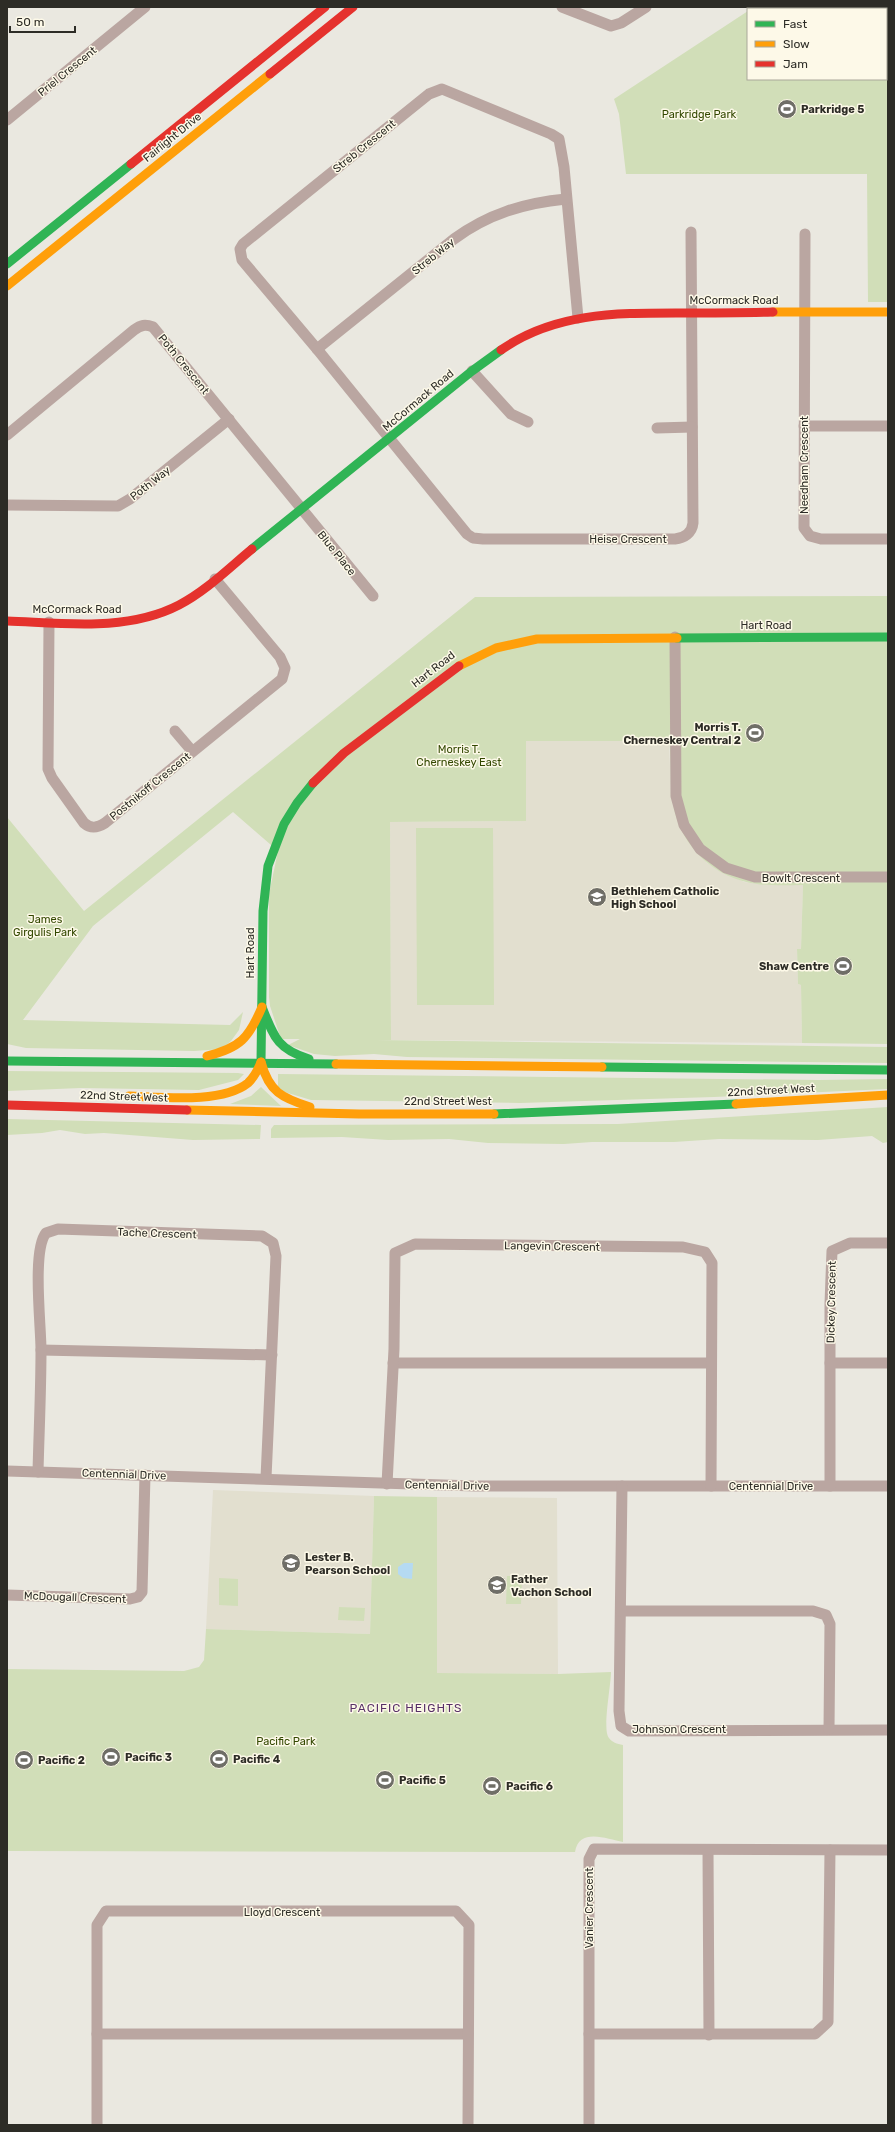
<svg xmlns="http://www.w3.org/2000/svg" width="895" height="2132" font-family="Rubik,sans-serif">
	<style>
		.built { fill: #e2dfcf }
		.green { fill: #d1deb8 }
		.water { fill: #b5daf2 }
		.lines { fill: none; stroke-linecap: round; stroke-linejoin: round }
		.street { stroke: #baa6a1; stroke-width: 11 }
		.fast { stroke: #30b455; stroke-width: 9 }
		.slow { stroke: #ff9f0a; stroke-width: 9 }
		.jam { stroke: #e5322d; stroke-width: 9 }
		.labels { text-anchor: middle; stroke-width: 3; stroke-linejoin: round; paint-order: stroke }
		.street-label { font-size: 11px; fill: #2d2c26; stroke: #fdf9e8 }
		.poi-label { font-size: 11px; font-weight: bold; fill: #2d2c26; stroke: #fdf9e8; text-anchor: start }
		.park-label { font-size: 11px; fill: #334800; stroke: #fdf9e8 }
		.neighbourhood-label { font-size: 12px; letter-spacing: 1px; fill: #573067; stroke: #fdf9e8 }
	</style>
	<rect width="100%" height="100%" fill="#eae8e0"/>
	<!-- built -->
	<g class="built">
		<polygon points="526,741 669,741 671,793 707,863 744,882 758,884 803,885 801,949 797,949 798,984 801,985 802,1043 391,1040 390,822 526,821"/>
		<polygon points="213,1490 374,1496 370,1634 206,1629"/>
		<polygon points="437,1497 557,1498 558,1674 437,1673"/>
	</g>
	<!-- green -->
	<g class="green">
		<polygon points="755,7 888,7 888,302 868,302 867,174 626,174 619,114 614,99 748,11 748,79 886,79 886,9 752,9"/>
		<path d="M888,596V1044L802,1043L801,985L798,984L797,949H801L803,885C788,885 772,886 757,884C715,879 680,846 673,804C669,783 672,761 669,741H526V821L390,822L391,1040H377L888,1047V1063L407,1057L374,1054L335,1056L314,1054L288,1045L300,1039H281L270,1006L269,997V894L278,851L233,812L93,926L23,1020L230,1025L243,1012L239,1030L231,1041L222,1049L194,1051L26,1048L7,1044V817L84,911L475,597Z"/>
		<polygon points="416,828 493,828 494,1005 417,1005"/>
		<polygon points="7,1071 238,1073 244,1074 238,1080 199,1090 81,1088 7,1091"/>
		<polygon points="278,1074 819,1080 888,1079 888,1089 714,1097 520,1103 311,1100 278,1090"/>
		<polygon points="261,1087 281,1106 230,1104 251,1096"/>
		<polygon points="888,1107 888,1142 883,1143 872,1136 818,1140 719,1139 674,1142 592,1142 564,1144 488,1143 449,1139 388,1140 342,1137 271,1138 271,1129 274,1125 618,1124"/>
		<polygon points="7,1119 261,1125 260,1139 193,1140 104,1133 85,1134 60,1130 42,1133 7,1135"/>
		<path d="M374,1496L437,1497V1673L558,1674L611,1672C611,1686 602,1730 609,1738C612,1742 617,1744 623,1745V1842C607,1839 579,1827 575,1852L7,1851V1669L184,1671L199,1667L204,1660L206,1629L370,1634Z"/>
		<polygon points="507,1576 522,1576 521,1604 506,1604"/>
		<polygon points="219,1578 238,1579 238,1606 219,1605"/>
		<polygon points="339,1607 365,1608 364,1621 338,1620"/>
	</g>
	<!-- water -->
	<polygon class="water" points="404,1563 413,1563 412,1579 403,1578 398,1574 398,1567"/>
	<g class="lines">
		<!-- street -->
		<g class="street">
			<polyline points="562,7 611,26 621,23 646,7"/>
			<polyline points="7,120 145,7"/>
			<polyline points="805,234 804,528 810,536 821,539 888,539"/>
			<path d="M578,318L564,167L559,139L551,134L442,89L429,94L243,244L240,249L242,260L317,349L467,534L473,538L483,539H675C684,538 692,533 693,523L691,232"/>
			<path d="M317,349L454,239C488,214 524,203 566,199"/>
			<polyline points="472,371 511,414 528,422"/>
			<polyline points="804,426 888,426"/>
			<polyline points="657,428 692,427"/>
			<path d="M7,435L134,330C141,325 145,324 153,327L373,596"/>
			<polyline points="7,505 118,506 130,499 229,419"/>
			<path d="M49,622L48,769L52,778L84,823C91,829 97,828 105,823L282,679L285,668L280,657L215,579"/>
			<polyline points="675,637 676,796 684,825 700,849 726,868 755,877 888,877"/>
			<polyline points="175,731 192,751"/>
			<polyline points="41,1350 272,1355"/>
			<polyline points="393,1363 711,1363"/>
			<polyline points="830,1363 888,1363"/>
			<polyline points="7,1471 475,1486 888,1486"/>
			<path d="M38,1472C39,1431 41,1390 41,1350C41,1325 32,1250 46,1233L58,1229L262,1236L273,1243L276,1256L266,1478"/>
			<polyline points="387,1484 394,1349 395,1253 415,1244 683,1247 705,1252 712,1263 711,1486"/>
			<polyline points="622,1486 619,1711 621,1726 629,1731 888,1730"/>
			<polyline points="830,1486 830,1304 832,1251 850,1243 888,1243"/>
			<polyline points="7,1595 130,1599 138,1597 142,1592 145,1475"/>
			<polyline points="621,1611 813,1611 826,1615 830,1624 829,1729"/>
			<polyline points="708,1850 709,2035"/>
			<polyline points="97,2034 468,2034"/>
			<polyline points="589,2034 815,2034 828,2022 830,1850"/>
			<polyline points="97,2125 97,1925 106,1911 456,1911 469,1925 468,2125"/>
			<polyline points="589,2125 589,1859 594,1849 888,1850"/>
		</g>
		<!-- fast -->
		<g class="fast">
			<polyline points="7,264 131,164"/>
			<polyline points="252,549 472,371 501,350"/>
			<polyline points="677,638 888,637"/>
			<path d="M262,1007C274,1037 277,1049 309,1059"/>
			<polyline points="7,1061 336,1064"/>
			<polyline points="261,1062 263,911 268,866 284,824 297,803 313,783"/>
			<polyline points="602,1067 888,1070"/>
			<polyline points="494,1114 736,1104"/>
		</g>
		<!-- slow -->
		<g class="slow">
			<polyline points="7,286 270,74"/>
			<polyline points="773,312 888,312"/>
			<polyline points="459,666 496,648 537,639 677,638"/>
			<path d="M207,1056C240,1048 249,1038 262,1007"/>
			<path d="M261,1062C269,1092 282,1098 310,1107"/>
			<polyline points="336,1064 602,1067"/>
			<path d="M129,1096C161,1097 222,1104 248,1083C254,1077 258,1070 261,1062"/>
			<polyline points="736,1104 888,1095"/>
			<polyline points="187,1110 359,1114 494,1114"/>
		</g>
		<!-- jam -->
		<g class="jam">
			<polyline points="270,74 353,7"/>
			<polyline points="131,164 325,7"/>
			<path d="M501,350C554,313 614,313 676,313C708,313 740,313 773,312"/>
			<path d="M7,621C63,623 127,632 179,605C206,591 229,568 252,549"/>
			<polyline points="313,783 344,753 459,666"/>
			<polyline points="7,1105 187,1110"/>
		</g>
	</g>
	<!-- icons -->
	<defs>
		<g id="stadium-disc" transform="scale(1)"><circle r="9.5" fill="#6f6e67" stroke="#fdf9e8"/><path d="M0-5a6.5 5 0 1 0 0 10a6.5 5 0 1 0 0-10ZM-3.5-1.8h7v3.6h-7Z" fill="#fff"/></g>
		<g id="school-disc" transform="scale(1)"><circle r="9.5" fill="#6f6e67" stroke="#fdf9e8"/><path d="M0-5L7-2L0 1L-7-2ZM-4 1L0 2.5L4 1V4Q0 6-4 4Z" fill="#fff"/></g>
	</defs>
	<g fill-rule="evenodd">
		<use href="#stadium-disc" x="787" y="109"/>
		<use href="#stadium-disc" x="755" y="733"/>
		<use href="#school-disc" x="597" y="897"/>
		<use href="#stadium-disc" x="843" y="966"/>
		<use href="#school-disc" x="291" y="1563"/>
		<use href="#school-disc" x="497" y="1585"/>
		<use href="#stadium-disc" x="111" y="1757"/>
		<use href="#stadium-disc" x="219" y="1759"/>
		<use href="#stadium-disc" x="24" y="1760"/>
		<use href="#stadium-disc" x="385" y="1780"/>
		<use href="#stadium-disc" x="492" y="1786"/>
	</g>
	<g class="labels">
		<!-- street labels -->
		<g class="street-label">
			<text transform="translate(67 71) rotate(-39)" y="4">Priel Crescent</text>
			<text transform="translate(172 137) rotate(-39)" y="4">Fairlight Drive</text>
			<text transform="translate(364 146) rotate(-39)" y="4">Streb Crescent</text>
			<text transform="translate(433 256) rotate(-39)" y="4">Streb Way</text>
			<text x="734" y="304">McCormack Road</text>
			<text transform="translate(184 364) rotate(51)" y="4">Poth Crescent</text>
			<text transform="translate(418 400) rotate(-40)" y="4">McCormack Road</text>
			<text transform="translate(804 465) rotate(-90)" y="4">Needham Crescent</text>
			<text transform="translate(150 483) rotate(-38)" y="4">Poth Way</text>
			<text x="628" y="543">Heise Crescent</text>
			<text transform="translate(337 553) rotate(51)" y="4">Blue Place</text>
			<text x="77" y="613">McCormack Road</text>
			<text x="766" y="629">Hart Road</text>
			<text transform="translate(433 669) rotate(-38)" y="4">Hart Road</text>
			<text transform="translate(150 786) rotate(-39)" y="4">Postnikoff Crescent</text>
			<text x="801" y="882">Bowlt Crescent</text>
			<text transform="translate(250 953) rotate(-90)" y="4">Hart Road</text>
			<text transform="translate(771 1090) rotate(-3)" y="4">22nd Street West</text>
			<text transform="translate(124 1096) rotate(2)" y="4">22nd Street West</text>
			<text x="448" y="1105">22nd Street West</text>
			<text transform="translate(157 1233) rotate(2)" y="4">Tache Crescent</text>
			<text transform="translate(552 1246) rotate(1)" y="4">Langevin Crescent</text>
			<text transform="translate(831 1302) rotate(-89)" y="4">Dickey Crescent</text>
			<text transform="translate(124 1474) rotate(2)" y="4">Centennial Drive</text>
			<text transform="translate(447 1485) rotate(1)" y="4">Centennial Drive</text>
			<text x="771" y="1490">Centennial Drive</text>
			<text transform="translate(75 1597) rotate(2)" y="4">McDougall Crescent</text>
			<text x="679" y="1733">Johnson Crescent</text>
			<text transform="translate(589 1908) rotate(-90)" y="4">Vanier Crescent</text>
			<text x="282" y="1916">Lloyd Crescent</text>
		</g>
		<!-- poi labels -->
		<g class="poi-label">
			<text x="801" y="113">Parkridge 5</text>
			<text x="741" y="731" text-anchor="end">Morris T.<tspan x="741" dy="13">Cherneskey Central 2</tspan></text>
			<text x="611" y="895">Bethlehem Catholic<tspan x="611" dy="13">High School</tspan></text>
			<text x="829" y="970" text-anchor="end">Shaw Centre</text>
			<text x="305" y="1561">Lester B.<tspan x="305" dy="13">Pearson School</tspan></text>
			<text x="511" y="1583">Father<tspan x="511" dy="13">Vachon School</tspan></text>
			<text x="125" y="1761">Pacific 3</text>
			<text x="233" y="1763">Pacific 4</text>
			<text x="38" y="1764">Pacific 2</text>
			<text x="399" y="1784">Pacific 5</text>
			<text x="506" y="1790">Pacific 6</text>
		</g>
		<!-- park labels -->
		<g class="park-label">
			<text x="699" y="118">Parkridge Park</text>
			<text x="459" y="753">Morris T.<tspan x="459" dy="13">Cherneskey East</tspan></text>
			<text x="45" y="923">James<tspan x="45" dy="13">Girgulis Park</tspan></text>
			<text x="286" y="1745">Pacific Park</text>
		</g>
		<!-- neighbourhood labels -->
		<g class="neighbourhood-label">
			<text x="406" y="1712">PACIFIC HEIGHTS</text>
		</g>
	</g>
	<!-- border -->
	<rect width="895" height="2132" fill="none" stroke="#2d2c26" stroke-width="16"/>
	<!-- legend -->
	<rect x="747" y="8" width="140" height="72" fill="#fdf9e8" stroke="#aaa79a"/>
	<rect x="755" y="21" width="20" height="6" fill="#30b455" stroke="#aaa79a"/>
	<text x="783" y="28" font-size="12" fill="#2d2c26">Fast</text>
	<rect x="755" y="41" width="20" height="6" fill="#ff9f0a" stroke="#aaa79a"/>
	<text x="783" y="48" font-size="12" fill="#2d2c26">Slow</text>
	<rect x="755" y="61" width="20" height="6" fill="#e5322d" stroke="#aaa79a"/>
	<text x="783" y="68" font-size="12" fill="#2d2c26">Jam</text>
	<!-- scale -->
	<path d="M10 26v6h65v-6" fill="none" stroke="#2d2c26" stroke-width="2"/>
	<text x="16" y="26" font-size="12" fill="#2d2c26" stroke="#fdf9e8" stroke-width="3" paint-order="stroke">50 m</text>
</svg>
